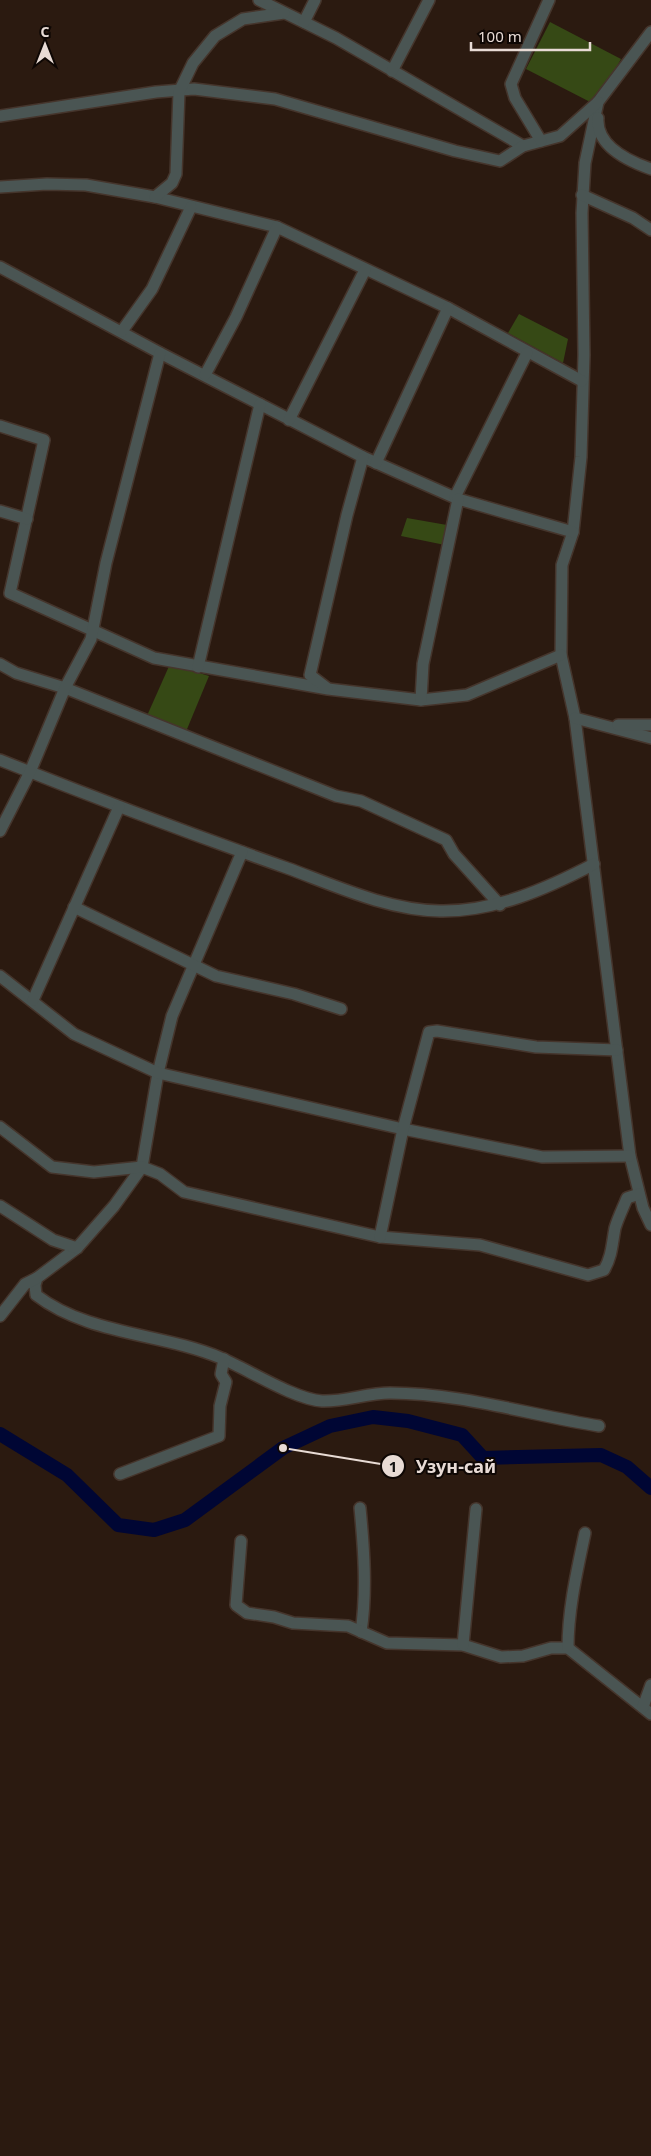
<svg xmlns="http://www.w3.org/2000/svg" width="651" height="2156" font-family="'Noto Sans',sans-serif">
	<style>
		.green { fill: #364915 }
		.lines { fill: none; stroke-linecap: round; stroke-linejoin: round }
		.river { stroke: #000634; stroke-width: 14 }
		.minor-casing { stroke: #45352c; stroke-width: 14 }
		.minor { stroke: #4a5553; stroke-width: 11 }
		.leader { fill: none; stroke: #e8dbd5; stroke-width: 2 }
		.callout-dot { fill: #e8dbd5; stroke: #0e0704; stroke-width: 2 }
		.mark-label { font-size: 15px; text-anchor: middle; font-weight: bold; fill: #111 }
		.callout-label { font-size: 18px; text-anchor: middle; font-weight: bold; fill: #e8dbd5; stroke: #0e0704; stroke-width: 4; stroke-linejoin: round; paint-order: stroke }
	</style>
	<rect width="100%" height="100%" fill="#2b1a10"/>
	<!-- green -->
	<g class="green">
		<polygon points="550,22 621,59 596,105 526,69"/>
		<polygon points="519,314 568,339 563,363 508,333"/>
		<polygon points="407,518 447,525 445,545 401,536"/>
		<polygon points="170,664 209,676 185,734 146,718"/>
	</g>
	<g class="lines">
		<!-- river -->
		<polyline class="river" points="0,1434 67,1475 118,1525 154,1530 185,1520 283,1448 330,1426 373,1417 408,1421 462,1435 483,1458 601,1455 627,1467 651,1488"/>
		<!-- minor casing -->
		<g class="minor-casing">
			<g id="minor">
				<polyline points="259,0 336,38 523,146"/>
				<polyline points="304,22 315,0"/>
				<polyline points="651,32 598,102 585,163 582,213 584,355 581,457 573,532 562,565 561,655 575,718 630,1156 643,1208 651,1225"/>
				<polyline points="392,71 429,0"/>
				<polyline points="0,116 156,92 194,89 275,99 455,151 500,161 523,146 560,136 598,102"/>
				<path d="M598,118C596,146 628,161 651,169"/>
				<polyline points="541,141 515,98 511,84 549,0"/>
				<polyline points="0,187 47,184 86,185 155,197 277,227 448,308 582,381"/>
				<polyline points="582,195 633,218 651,230"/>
				<polyline points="155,197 172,183 176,174 179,92 193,63 215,36 243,19 284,13"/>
				<polyline points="0,267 160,353 363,457 458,499 573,532"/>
				<polyline points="122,331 152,289 191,207"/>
				<polyline points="205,375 236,317 277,227"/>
				<polyline points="289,420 365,270"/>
				<polyline points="0,426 44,440 10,593 154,658 328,689 421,700 467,695 561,655"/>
				<polyline points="376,463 448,308"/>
				<polyline points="455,497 527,353"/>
				<polyline points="0,511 27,519"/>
				<polyline points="0,664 16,673 65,688 336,796 361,801 446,840 454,854 500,905"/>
				<polyline points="198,667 260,404"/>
				<polyline points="327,688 310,675 347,515 363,457"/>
				<polyline points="421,700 423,664 458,499"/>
				<polyline points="575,718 651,738"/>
				<polyline points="618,725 651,725"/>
				<path d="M0,760C95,798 191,834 287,868C336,886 387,910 440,911C494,912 546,889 594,864"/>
				<polyline points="0,831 30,772 65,688 91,639 106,563 160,353"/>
				<path d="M242,852L172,1016L158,1073L142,1167L114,1206L77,1248L37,1278L35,1285L36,1295C88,1335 162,1333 221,1358C249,1370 294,1399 322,1401C344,1402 367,1393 390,1393C460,1393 530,1415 599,1426"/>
				<polyline points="74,907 216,976 294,994 341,1009"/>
				<polyline points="0,976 74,1034 158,1073 403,1129 542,1157 630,1156"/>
				<polyline points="33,1000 119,807"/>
				<path d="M0,1127L52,1167L94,1172L142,1167L160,1174L184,1192L380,1237L480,1245L588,1275L604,1270C612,1256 612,1244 615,1228C618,1218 623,1208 627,1198L639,1194"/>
				<polyline points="0,1206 53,1240 77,1248"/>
				<polyline points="380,1237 403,1129 429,1032 437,1031 536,1047 617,1050"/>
				<polyline points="0,1316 25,1284 37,1278"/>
				<polyline points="120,1474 219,1436 220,1406 226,1382 221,1374 224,1359"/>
				<path d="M360,1508C364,1549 367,1592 361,1632"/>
				<polyline points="241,1541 236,1605 247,1613 274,1617 293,1623 348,1626 387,1643 463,1645 501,1657 523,1656 551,1648 568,1648 651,1714"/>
				<polyline points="463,1645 476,1509"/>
				<path d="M568,1648C568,1609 577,1571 585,1533"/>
				<polyline points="643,1707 651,1685"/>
			</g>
		</g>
		<!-- minor -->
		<use href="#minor" class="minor"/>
	</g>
	<!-- callouts -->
	<path class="leader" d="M283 1448L393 1466"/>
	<g class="callout-dot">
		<circle cx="283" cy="1448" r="5"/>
		<circle cx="393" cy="1466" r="12"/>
	</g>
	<g class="mark-label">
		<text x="393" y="1472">1</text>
	</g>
	<g class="callout-label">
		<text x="456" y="1473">Узун-сай</text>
	</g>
	<!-- north arrow -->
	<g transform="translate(45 45)" stroke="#0e0704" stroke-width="4" paint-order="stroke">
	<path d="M0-4L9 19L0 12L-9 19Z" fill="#e8dbd5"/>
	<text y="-8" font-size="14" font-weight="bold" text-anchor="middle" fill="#e8dbd5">С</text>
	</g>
	<!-- scale -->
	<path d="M471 42v8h119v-8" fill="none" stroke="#e8dbd5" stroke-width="2.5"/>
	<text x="478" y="42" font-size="15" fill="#e8dbd5" stroke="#0e0704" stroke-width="4" paint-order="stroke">100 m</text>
</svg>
